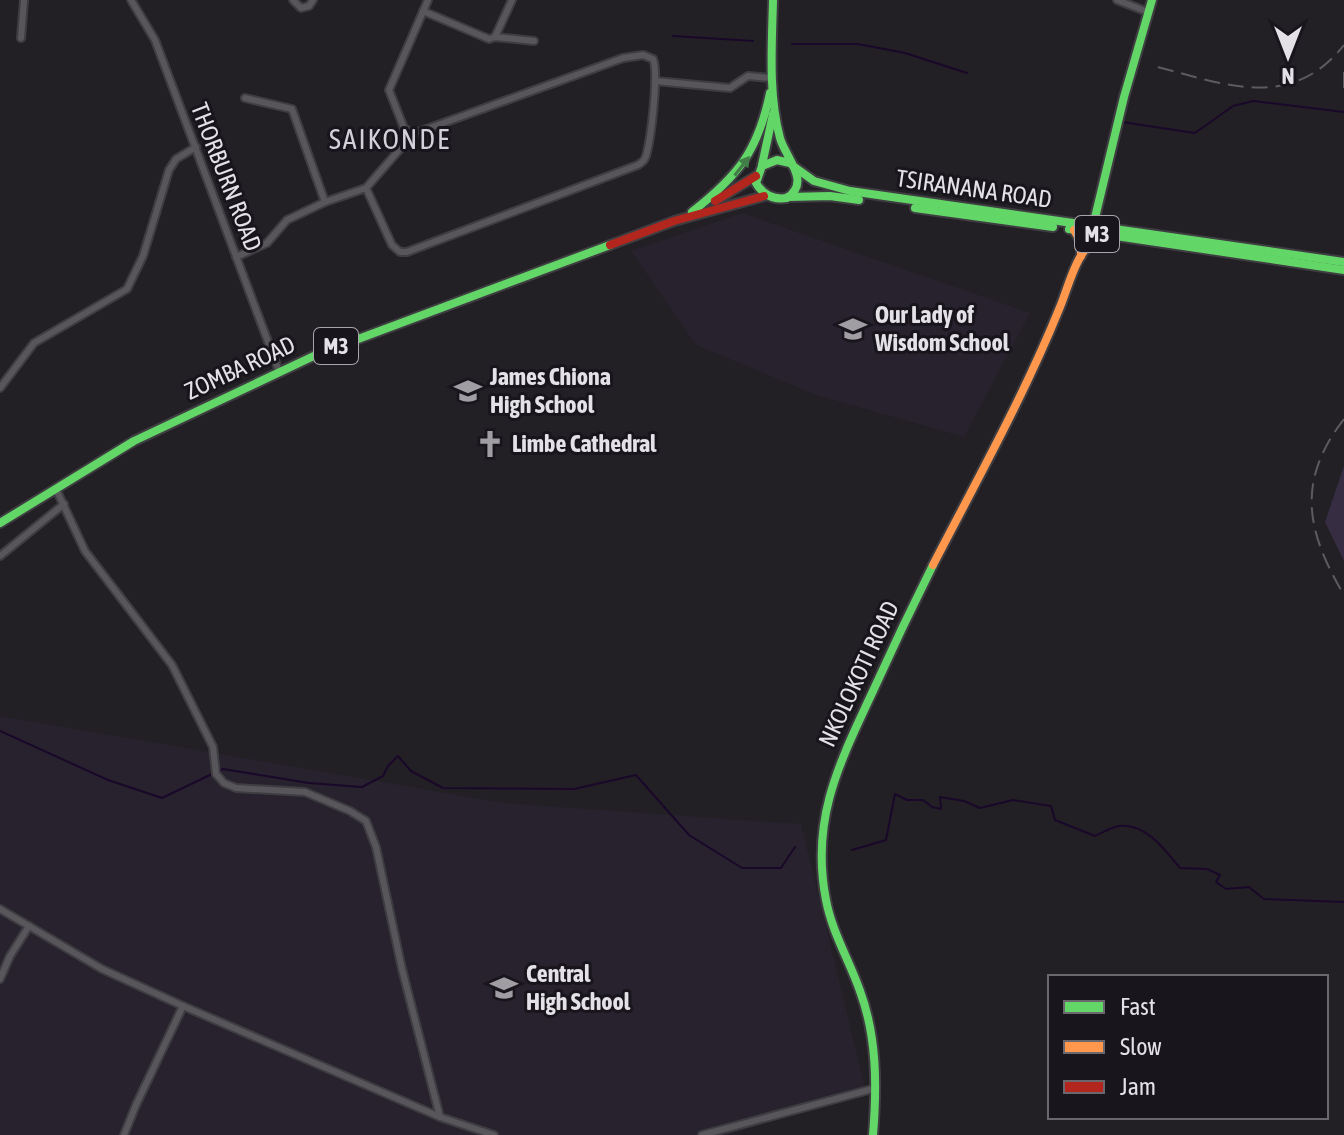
<svg xmlns="http://www.w3.org/2000/svg" width="1344" height="1135" font-family="'Asap Condensed',sans-serif">
	<style>
		.built { fill: #27222e }
		.green { fill: #372d42 }
		.lines { fill: none; stroke-linecap: round; stroke-linejoin: round }
		.stream { stroke: #1a082a; stroke-width: 2 }
		.street-casing { stroke: #3e3d41; stroke-width: 10 }
		.fast-casing { stroke: #3e3d41; stroke-width: 12 }
		.slow-casing { stroke: #3e3d41; stroke-width: 12 }
		.jam-casing { stroke: #3e3d41; stroke-width: 12 }
		.street { stroke: #58565a; stroke-width: 6 }
		.fast { stroke: #63d668; stroke-width: 8 }
		.slow { stroke: #ff974d; stroke-width: 8 }
		.jam { stroke: #b3261e; stroke-width: 8 }
		.rail { stroke: #5c5b5d; stroke-width: 2; stroke-dasharray: 16 8; stroke-linecap: butt }
		.oneway { fill: #417f46 }
		.labels { text-anchor: middle; stroke-width: 6; stroke-linejoin: round; paint-order: stroke }
		.shield { fill: #18151c; stroke: #a7a4aa; stroke-width: 2 }
		.shield-label { font-size: 22px; font-weight: bold; fill: #e4e1e7 }
		.street-label { font-size: 24px; fill: #e4e1e7; stroke: #18151c }
		.poi-label { font-size: 24px; font-weight: bold; fill: #e4e1e7; stroke: #18151c; text-anchor: start }
		.quarter-label { font-size: 28px; letter-spacing: 2px; fill: #d4d0da; stroke: #18151c }
	</style>
	<rect width="100%" height="100%" fill="#222024"/>
	<!-- built -->
	<g class="built">
		<polygon points="742,213 1030,313 964,437 816,395 696,345 631,251"/>
		<polygon points="0,716 505,803 801,824 866,1091 729,1135 0,1135"/>
	</g>
	<!-- green -->
	<polygon class="green" points="1344,466 1344,561 1325,522"/>
	<g class="lines">
		<!-- stream -->
		<g class="stream">
			<polyline points="673,36 753,41"/>
			<polyline points="792,44 858,44 905,53 967,73"/>
			<polyline points="1122,122 1195,133 1233,106 1253,101 1344,112"/>
			<polyline points="0,731 108,780 162,798 212,774"/>
			<polyline points="218,771 223,769 309,783 362,787 383,776 388,766 398,756 411,771 443,788 574,789 636,775 689,835 742,868 781,868 795,847"/>
			<path d="M852,850L886,840L895,794L907,800H923L932,807L941,809L940,797L964,801L980,808L1013,800L1051,806L1055,820L1095,836C1102,833 1111,827 1119,826C1145,822 1166,851 1180,868L1207,869L1220,875L1216,882L1226,889L1249,887L1264,899L1344,902"/>
		</g>
		<!-- street casing -->
		<g class="street-casing">
			<g id="street">
				<polyline points="131,0 155,40 279,371"/>
				<polyline points="293,0 301,8 309,6 313,0"/>
				<polyline points="1117,0 1148,12"/>
				<polyline points="423,11 489,39 495,37 534,41"/>
				<polyline points="495,37 512,0"/>
				<polyline points="21,38 24,0"/>
				<polyline points="655,81 730,88 748,76 771,78"/>
				<polyline points="245,98 292,109 325,202"/>
				<polyline points="413,134 404,128 389,90 428,0"/>
				<path d="M236,257L267,243L287,220L325,202L366,188L413,134L623,58L643,55L653,59C659,73 651,139 646,156C644,162 643,161 638,165L407,252H400L392,245L366,188"/>
				<polyline points="0,388 34,343 127,289 143,256 169,170 176,159 196,147"/>
				<polyline points="56,489 85,551 172,665 213,747 216,774 224,783 236,788 305,792 350,811 366,821 376,847 402,969 440,1117"/>
				<polyline points="0,556 64,504"/>
				<polyline points="0,909 102,969 183,1006 440,1117 494,1135"/>
				<polyline points="0,979 10,956 29,926"/>
				<polyline points="124,1135 136,1105 183,1006"/>
				<polyline points="702,1135 876,1088"/>
			</g>
		</g>
		<!-- fast casing -->
		<g class="fast-casing">
			<g id="fast">
				<path d="M773,0C772,44 768,94 780,138C785,157 812,182 787,198C773,200 763,195 756,183L762,166L777,160L790,163"/>
				<polyline points="762,165 773,114"/>
				<polyline points="793,166 814,181 850,191 1344,262"/>
				<polyline points="788,197 830,196 859,200"/>
				<polyline points="915,208 1053,227"/>
				<path d="M692,212C738,176 758,151 770,93"/>
				<polyline points="1093,226 1124,97 1152,0"/>
				<polyline points="1069,229 1344,270"/>
				<polyline points="0,523 134,441 318,354 610,245"/>
				<path d="M873,1135C877,1086 877,1037 860,991C849,960 832,932 826,900C810,819 840,762 873,691C892,649 912,607 933,565"/>
			</g>
		</g>
		<!-- slow casing -->
		<g class="slow-casing">
			<g id="slow">
				<polyline points="1074,230 1081,242 1081,256"/>
				<path d="M933,565C977,480 1024,396 1060,307C1070,283 1077,247 1102,235"/>
			</g>
		</g>
		<!-- jam casing -->
		<g class="jam-casing">
			<g id="jam">
				<polyline points="715,201 756,176"/>
				<polyline points="610,245 674,221 764,196"/>
			</g>
		</g>
		<!-- street -->
		<use href="#street" class="street"/>
		<!-- fast -->
		<use href="#fast" class="fast"/>
		<!-- slow -->
		<use href="#slow" class="slow"/>
		<!-- jam -->
		<use href="#jam" class="jam"/>
		<!-- rail -->
		<g class="rail">
			<path d="M1158,67C1226,85 1292,111 1344,45"/>
			<polyline points="1344,72 1344,93"/>
			<path d="M1344,419C1296,481 1306,531 1344,595"/>
		</g>
	</g>
	<!-- one-way arrows -->
	<defs><path id="oneway-solid" d="M-6-.8H1V-3.2L6.5 0L1 3.2V.8H-6Z" transform="scale(2)"/></defs>
	<use class="oneway" href="#oneway-solid" transform="translate(742 166) rotate(-52)"/>
	<!-- icons -->
	<defs>
		<g id="school-bare" transform="scale(2.16)"><path d="M0-5L7-2L0 1L-7-2ZM-4 1L0 2.5L4 1V4Q0 6-4 4Z" fill="#a09da3" stroke="#18151c" stroke-width="2.5" paint-order="stroke"/></g>
		<g id="church-bare" transform="scale(2.16)"><path d="M-1.2-6h2.4v3.5h3.3v2.4h-3.3V6h-2.4V-.1h-3.3v-2.4h3.3Z" fill="#a09da3" stroke="#18151c" stroke-width="2.5" paint-order="stroke"/></g>
	</defs>
	<g fill-rule="evenodd">
		<use href="#school-bare" x="853" y="329"/>
		<use href="#school-bare" x="468" y="391"/>
		<use href="#church-bare" x="490" y="444"/>
		<use href="#school-bare" x="504" y="988"/>
	</g>
	<g class="labels">
		<!-- shield labels -->
		<g class="shield">
			<rect x="1075" y="216" width="44" height="36" rx="6"/>
			<rect x="314" y="328" width="44" height="36" rx="6"/>
		</g>
		<g class="shield-label">
			<text x="1097" y="242">M3</text>
			<text x="336" y="354">M3</text>
		</g>
		<!-- street labels -->
		<g class="street-label">
			<text transform="translate(226 177) rotate(69)" y="8">THORBURN ROAD</text>
			<text transform="translate(974 189) rotate(8)" y="8">TSIRANANA ROAD</text>
			<text transform="translate(240 368) rotate(-25)" y="8">ZOMBA ROAD</text>
			<text transform="translate(859 674) rotate(-65)" y="8">NKOLOKOTI ROAD</text>
		</g>
		<!-- poi labels -->
		<g class="poi-label">
			<text x="875" y="323">Our Lady of<tspan x="875" dy="28">Wisdom School</tspan></text>
			<text x="490" y="385">James Chiona<tspan x="490" dy="28">High School</tspan></text>
			<text x="512" y="452">Limbe Cathedral</text>
			<text x="526" y="982">Central<tspan x="526" dy="28">High School</tspan></text>
		</g>
		<!-- quarter labels -->
		<g class="quarter-label">
			<text x="390" y="149">SAIKONDE</text>
		</g>
	</g>
	<!-- legend -->
	<rect x="1048" y="975" width="280" height="144" fill="#18151c" stroke="#6a676d" stroke-width="2"/>
	<rect x="1064" y="1001" width="40" height="12" fill="#63d668" stroke="#6a676d" stroke-width="2"/>
	<text x="1120" y="1015" font-size="24" fill="#e4e1e7">Fast</text>
	<rect x="1064" y="1041" width="40" height="12" fill="#ff974d" stroke="#6a676d" stroke-width="2"/>
	<text x="1120" y="1055" font-size="24" fill="#e4e1e7">Slow</text>
	<rect x="1064" y="1081" width="40" height="12" fill="#b3261e" stroke="#6a676d" stroke-width="2"/>
	<text x="1120" y="1095" font-size="24" fill="#e4e1e7">Jam</text>
	<!-- north arrow -->
	<g transform="translate(1288 56) rotate(180)" stroke="#18151c" stroke-width="6" paint-order="stroke">
	<path d="M0-6L14 30L0 20L-14 30Z" fill="#e4e1e7"/>
	<text y="-12" font-size="22" font-weight="bold" text-anchor="middle" fill="#e4e1e7">N</text>
	</g>
</svg>
